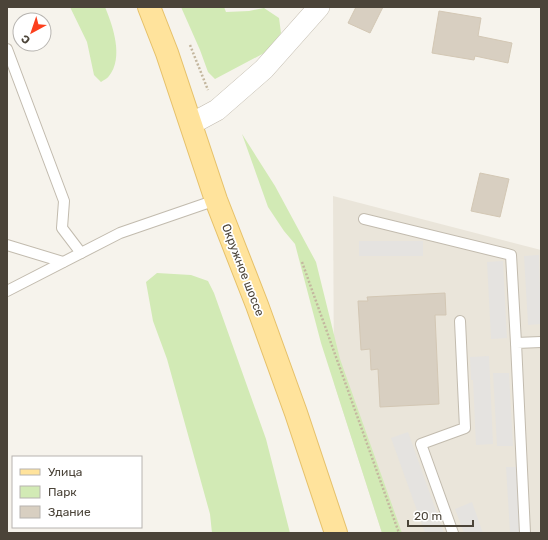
<svg xmlns="http://www.w3.org/2000/svg" width="548" height="540" font-family="Rubik,sans-serif">
	<style>
		.residential { fill: #eae5da }
		.green { fill: #d2eab5 }
		.parking { fill: #e5e3e0 }
		.building { fill: #d8cfc1; stroke: #d3c7b4 }
		.lines { fill: none; stroke-linecap: round; stroke-linejoin: round }
		.lane-casing { stroke: #c2bbae; stroke-width: 12 }
		.street-casing { stroke: #c2bbae; stroke-width: 22 }
		.primary-casing { stroke: #e6c16a; stroke-width: 24 }
		.path { stroke: #c4b79f; stroke-width: 2.5; stroke-dasharray: 2 2; stroke-linecap: butt }
		.lane { stroke: #fff; stroke-width: 10 }
		.street { stroke: #fff; stroke-width: 21 }
		.primary { stroke: #ffe39c; stroke-width: 22 }
		.labels { text-anchor: middle; stroke-width: 3.5; stroke-linejoin: round; paint-order: stroke }
		.street-label { font-size: 12px; fill: #4b4439; stroke: #fff }
	</style>
	<rect width="100%" height="100%" fill="#f6f3ec"/>
	<!-- residential -->
	<polygon class="residential" points="333,196 541,250 541,533 382,533 334,383"/>
	<!-- green -->
	<g class="green">
		<path d="M70,7H105C113,26 124,58 109,76C107,79 103,80 101,82L94,75L87,42Z"/>
		<polygon points="181,7 224,7 226,12 249,11 264,8 279,18 281,33 268,51 215,79 208,72 200,50"/>
		<polygon points="242,134 275,186 316,262 340,359 402,533 382,533 321,343 295,244 284,231 268,207"/>
		<polygon points="157,273 191,275 208,281 214,293 266,439 290,533 212,533 210,514 167,359 153,321 146,282"/>
	</g>
	<!-- parking -->
	<g class="parking">
		<rect x="359" y="241" width="64" height="15"/>
		<polygon points="539,255 541,324 528,325 524,256"/>
		<polygon points="503,261 507,338 491,339 487,262"/>
		<polygon points="489,356 493,444 476,445 473,380 471,380 470,357"/>
		<polygon points="493,373 509,373 513,446 497,446"/>
		<polygon points="408,432 444,533 425,533 391,438"/>
		<polygon points="506,467 517,467 521,533 510,533"/>
		<polygon points="472,502 483,533 464,533 455,509"/>
	</g>
	<!-- building -->
	<g class="building">
		<polygon points="356,7 383,7 370,33 348,23"/>
		<polygon points="439,11 481,18 478,36 512,43 508,63 475,56 474,60 432,53"/>
		<polygon points="480,173 509,179 500,217 471,211"/>
		<polygon points="445,293 446,315 435,315 439,404 380,407 378,369 371,370 370,349 361,350 358,301 368,301 367,297"/>
	</g>
	<g class="lines">
		<!-- lane casing -->
		<g class="lane-casing">
			<g id="lane">
				<polyline points="7,49 64,201 62,228 81,253"/>
				<polyline points="364,219 511,255 516,343"/>
				<polyline points="7,245 63,262"/>
				<polyline points="7,291 120,233 216,200"/>
				<polyline points="453,533 421,444 465,428 460,321"/>
				<polyline points="525,533 516,343 541,342"/>
			</g>
		</g>
		<!-- street casing -->
		<g class="street-casing">
			<polyline id="street" points="191,124 217,110 264,69 319,7"/>
		</g>
		<!-- primary casing -->
		<g class="primary-casing">
			<polyline id="primary" points="149,7 167,53 216,200 257,305 296,413 336,533"/>
		</g>
		<!-- path -->
		<g class="path">
			<polyline points="190,45 208,90"/>
			<polyline points="302,262 399,533"/>
		</g>
		<!-- lane -->
		<use href="#lane" class="lane"/>
		<!-- street -->
		<use href="#street" class="street"/>
		<!-- primary -->
		<use href="#primary" class="primary"/>
	</g>
	<g class="labels">
		<!-- street labels -->
		<g class="street-label">
			<text transform="translate(243 270) rotate(69)" y="4">Окружное шоссе</text>
		</g>
	</g>
	<!-- border -->
	<rect width="548" height="540" fill="none" stroke="#4b4439" stroke-width="16"/>
	<!-- legend -->
	<rect x="12" y="456" width="130" height="72" fill="#ffffff" stroke="#b7b4b0"/>
	<rect x="20" y="469" width="20" height="6" fill="#ffe39c" stroke="#b7b4b0"/>
	<text x="48" y="476" font-size="12" fill="#4b4439">Улица</text>
	<rect x="20" y="486" width="20" height="12" fill="#d2eab5" stroke="#b7b4b0"/>
	<text x="48" y="496" font-size="12" fill="#4b4439">Парк</text>
	<rect x="20" y="506" width="20" height="12" fill="#d8cfc1" stroke="#b7b4b0"/>
	<text x="48" y="516" font-size="12" fill="#4b4439">Здание</text>
	<!-- north arrow -->
	<g transform="translate(32 32) rotate(220)"><circle r="19" fill="#ffffff" stroke="#b7b4b0"/>
	<path d="M0-3L7 15L0 10L-7 15Z" fill="#fc3f1d"/>
	<text y="-6" font-size="11" font-weight="bold" text-anchor="middle" fill="#4b4439">С</text>
	</g>
	<!-- scale -->
	<path d="M408 520v6h65v-6" fill="none" stroke="#4b4439" stroke-width="2"/>
	<text x="414" y="520" font-size="12" fill="#4b4439" stroke="#ffffff" stroke-width="3" paint-order="stroke">20 m</text>
</svg>
